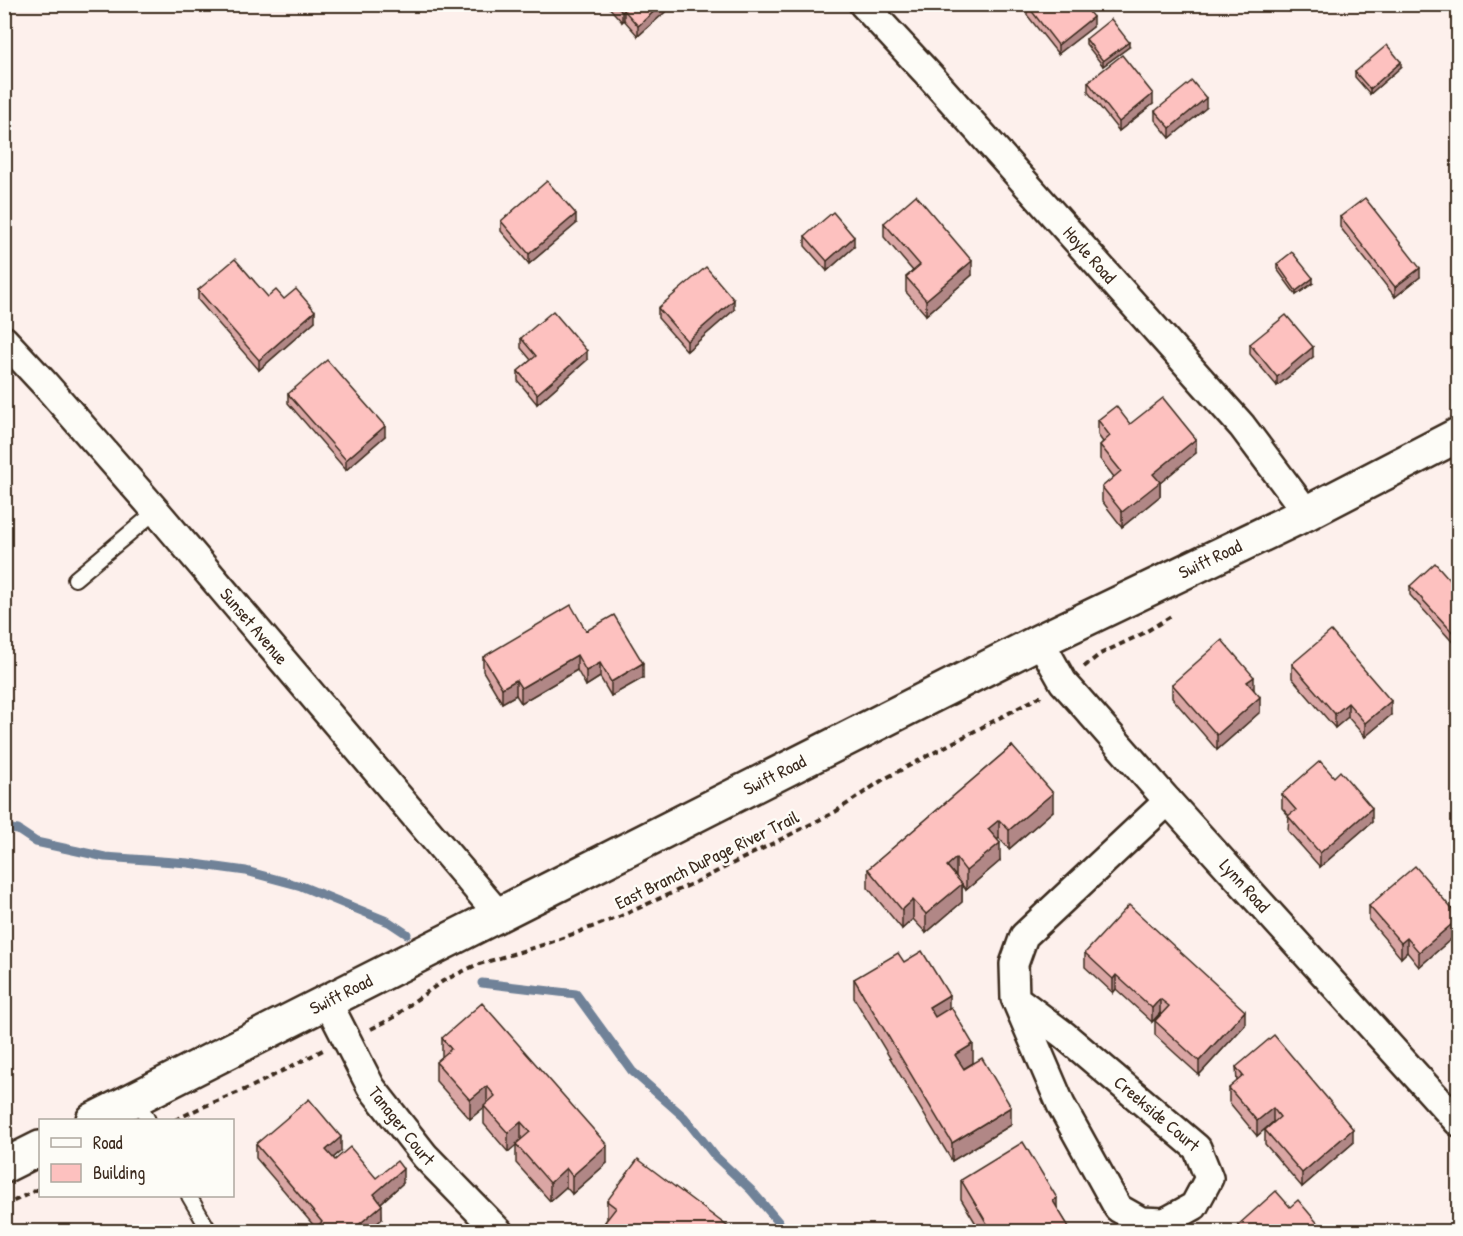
<svg xmlns="http://www.w3.org/2000/svg" width="1463" height="1236" font-family="'Patrick Hand',sans-serif">
	<style>
		.lines { fill: none; stroke-linecap: round; stroke-linejoin: round }
		.stream { stroke: #6f8298; stroke-width: 9 }
		.service-casing { stroke: #3b2a1e; stroke-width: 18 }
		.minor-casing { stroke: #3b2a1e; stroke-width: 32 }
		.tertiary-casing { stroke: #3b2a1e; stroke-width: 38 }
		.path { stroke: #3b2a1e; stroke-width: 4; stroke-dasharray: 6 4.5; stroke-linecap: butt }
		.service { stroke: #fdfcf7; stroke-width: 14 }
		.minor { stroke: #fdfcf7; stroke-width: 27 }
		.tertiary { stroke: #fdfcf7; stroke-width: 33 }
		.wall { fill: #daa6a4; stroke: #3b2a1e; stroke-width: 1.5 }
		.shaded-wall { fill: #b18786; stroke: #3b2a1e; stroke-width: 1.5 }
		.building { fill: #fdc1bf; stroke: #3b2a1e; stroke-width: 1.5 }
		.labels { text-anchor: middle; stroke-width: 5; stroke-linejoin: round; paint-order: stroke }
		.street-label { font-size: 18px; fill: #3b2a1e; stroke: #fdfcf7 }
	</style>
	<rect width="100%" height="100%" fill="#fdf0ec"/>
	<filter id="ink" filterUnits="userSpaceOnUse"><feTurbulence type="fractalNoise" baseFrequency=".0167" numOctaves="2"/><feDisplacementMap in="SourceGraphic" scale="12" xChannelSelector="R" yChannelSelector="G"/><feConvolveMatrix kernelMatrix="1 2 1 2 8 2 1 2 1" color-interpolation-filters="sRGB"/></filter>
	<g filter="url(#ink)">
		<g class="lines">
			<!-- stream -->
			<g class="stream">
				<polyline points="4,828 18,830 36,842 105,857 188,863 246,871 301,886 389,922 407,934"/>
				<polyline points="482,983 576,994 632,1071 684,1117 715,1156 751,1190 787,1232"/>
			</g>
			<!-- service casing -->
			<g class="service-casing">
				<g id="service">
					<polyline points="75,579 156,511"/>
					<polyline points="136,1098 148,1120"/>
					<polyline points="189,1196 210,1232"/>
				</g>
			</g>
			<!-- minor casing -->
			<g class="minor-casing">
				<g id="minor">
					<path id="s1" d="M863,4L929,75L1242,426L1307,513"/>
					<path id="s2" d="M4,340L44,383L156,511L499,915"/>
					<path id="s3" d="M1040,641L1063,682L1073,693L1168,801L1458,1122"/>
					<path id="s4" d="M1015,998L1064,1035L1197,1148L1209,1178L1194,1206L1165,1222L1141,1221L1118,1208L1061,1105L1015,998L1014,964L1024,936L1168,801"/>
					<path id="s5" d="M327,1001L371,1087L425,1156L499,1232"/>
				</g>
			</g>
			<!-- tertiary casing -->
			<g class="tertiary-casing">
				<g id="tertiary">
					<path id="s6" d="M93,1120L1040,641L1307,513L1458,435"/>
					<polyline points="4,1166 40,1148"/>
				</g>
			</g>
			<!-- path -->
			<g class="path">
				<polyline points="1084,667 1100,654 1144,633 1171,616"/>
				<polyline points="371,1029 393,1018 413,1002 443,981 476,965 546,944 619,917 698,881 835,812 884,779 1041,696"/>
				<polyline points="175,1120 198,1109 251,1087 323,1050"/>
				<polyline points="4,1206 40,1188"/>
			</g>
			<!-- service -->
			<use href="#service" class="service"/>
			<!-- minor -->
			<use href="#minor" class="minor"/>
			<!-- tertiary -->
			<use href="#tertiary" class="tertiary"/>
		</g>
		<!-- wall -->
		<g class="wall">
			<polygon points="606,4 672,4 672,6 638,36 624,20 622,22"/>
			<polygon points="1027,5 1093,27 1058,54 1027,15"/>
			<polygon points="1086,39 1129,47 1103,66 1086,44"/>
			<polygon points="1401,67 1370,94 1355,77 1355,72"/>
			<polygon points="1088,82 1153,104 1119,131 1088,92"/>
			<polygon points="1206,108 1170,138 1155,120 1155,111"/>
			<polygon points="1340,217 1420,277 1395,297 1340,227"/>
			<polygon points="501,221 576,224 529,264 501,231"/>
			<polygon points="884,223 972,275 926,315 906,292 906,277 913,271 884,237"/>
			<polygon points="805,236 854,247 827,271 805,246"/>
			<polygon points="1277,264 1313,283 1296,295 1277,269"/>
			<polygon points="198,290 268,297 284,299 315,321 259,370 198,300"/>
			<polygon points="658,308 734,310 687,351 658,318"/>
			<polygon points="521,338 587,360 537,404 518,381 518,371 531,360 521,348"/>
			<polygon points="1250,344 1313,357 1277,386 1250,354"/>
			<polygon points="288,394 385,436 346,470 288,403"/>
			<polygon points="1098,420 1130,424 1196,453 1160,483 1160,496 1122,527 1102,501 1102,487 1114,477 1100,459 1100,445 1103,442 1098,435"/>
			<polygon points="1410,586 1458,589 1458,648 1410,595"/>
			<polygon points="586,631 643,678 611,696 600,677 586,686 577,670 521,703 516,695 502,703 483,671 483,657"/>
			<polygon points="1292,664 1391,715 1365,737 1348,717 1335,728 1292,678"/>
			<polygon points="1172,684 1254,690 1260,712 1217,750 1172,698"/>
			<polygon points="1012,746 1053,811 1009,849 999,838 997,840 1000,861 966,890 962,885 962,902 926,933 913,919 902,929 868,888 868,869"/>
			<polygon points="1282,794 1372,822 1320,867 1288,831 1289,816 1282,808"/>
			<polygon points="1369,906 1458,916 1458,933 1419,967 1407,952 1401,958 1369,920"/>
			<polygon points="1085,953 1245,1025 1199,1075 1155,1035 1155,1021 1161,1014 1160,1013 1152,1022 1116,989 1113,993 1085,967"/>
			<polygon points="904,962 949,1009 973,1063 1011,1125 952,1161 854,998 854,979"/>
			<polygon points="442,1038 607,1163 572,1194 566,1187 550,1201 516,1163 516,1144 508,1152 484,1124 484,1107 470,1119 436,1081 436,1062 442,1057"/>
			<polygon points="1236,1067 1353,1143 1302,1187 1265,1144 1265,1130 1273,1123 1273,1122 1257,1136 1229,1102 1229,1088 1237,1082"/>
			<polygon points="256,1144 341,1151 333,1158 335,1160 376,1178 403,1183 381,1203 382,1219 367,1232 314,1232 315,1227 256,1158"/>
			<polygon points="961,1180 1057,1208 1072,1232 981,1232 961,1199"/>
			<polygon points="607,1201 735,1232 605,1232 605,1222 607,1219"/>
			<polygon points="1290,1207 1325,1232 1238,1232 1238,1225"/>
		</g>
		<!-- shaded-wall -->
		<g class="shaded-wall">
			<polygon points="662,4 672,4 672,6 638,36 638,26"/>
			<polygon points="624,10 624,20 622,22 622,12"/>
			<polygon points="1093,17 1093,27 1058,54 1058,45"/>
			<polygon points="1129,42 1129,47 1103,66 1103,61"/>
			<polygon points="1401,62 1401,67 1370,94 1370,89"/>
			<polygon points="1153,94 1153,104 1119,131 1119,122"/>
			<polygon points="1206,98 1206,108 1170,138 1170,128"/>
			<polygon points="576,214 576,224 529,264 529,254"/>
			<polygon points="854,237 854,247 827,271 827,261"/>
			<polygon points="972,261 972,275 926,315 926,300"/>
			<polygon points="1420,268 1420,277 1395,297 1395,287"/>
			<polygon points="1313,278 1313,283 1296,295 1296,291"/>
			<polygon points="734,300 734,310 687,351 687,341"/>
			<polygon points="315,311 315,321 259,370 259,360"/>
			<polygon points="1313,347 1313,357 1277,386 1277,377"/>
			<polygon points="587,351 587,360 537,404 537,394"/>
			<polygon points="385,426 385,436 346,470 346,460"/>
			<polygon points="1196,439 1196,453 1160,483 1160,496 1122,527 1122,512 1153,474"/>
			<polygon points="577,655 577,670 521,703 521,688"/>
			<polygon points="600,663 600,677 586,686 586,671"/>
			<polygon points="643,663 643,678 611,696 611,682"/>
			<polygon points="1254,677 1254,691 1247,682"/>
			<polygon points="516,680 516,695 502,703 502,688"/>
			<polygon points="1260,697 1260,712 1217,750 1217,735"/>
			<polygon points="1391,701 1391,715 1365,737 1365,723"/>
			<polygon points="1348,703 1348,717 1335,728 1335,714"/>
			<polygon points="1053,793 1053,811 1009,849 1009,830"/>
			<polygon points="1372,808 1372,822 1320,867 1320,853"/>
			<polygon points="999,820 999,838 988,848 988,829"/>
			<polygon points="1000,843 1000,861 966,890 966,871"/>
			<polygon points="956,858 956,877 947,866"/>
			<polygon points="962,884 962,902 926,933 926,914"/>
			<polygon points="913,900 913,919 902,929 902,910"/>
			<polygon points="1458,919 1458,933 1419,967 1419,952"/>
			<polygon points="1407,938 1407,952 1401,958 1401,943"/>
			<polygon points="1116,975 1116,989 1113,993 1113,979"/>
			<polygon points="949,995 949,1014 929,1026 929,1007"/>
			<polygon points="1160,999 1160,1013 1152,1022 1152,1008"/>
			<polygon points="1245,1011 1245,1025 1199,1075 1199,1061"/>
			<polygon points="973,1044 973,1063 955,1074 955,1055"/>
			<polygon points="487,1086 487,1105 470,1119 470,1100"/>
			<polygon points="1011,1107 1011,1125 952,1161 952,1143"/>
			<polygon points="1273,1108 1273,1122 1257,1136 1257,1121"/>
			<polygon points="521,1122 521,1141 508,1152 508,1133"/>
			<polygon points="1353,1129 1353,1143 1302,1187 1302,1173"/>
			<polygon points="341,1137 341,1151 326,1164 326,1150"/>
			<polygon points="607,1145 607,1163 572,1194 572,1176"/>
			<polygon points="566,1168 566,1187 550,1201 550,1183"/>
			<polygon points="403,1169 403,1183 374,1209 374,1194"/>
			<polygon points="1057,1198 1057,1216 1053,1201"/>
			<polygon points="382,1205 382,1219 367,1232 350,1232"/>
		</g>
		<!-- building -->
		<g class="building">
			<polygon points="615,4 662,4 638,26 624,10 622,12"/>
			<polygon points="1027,4 1083,4 1093,17 1058,45 1027,5"/>
			<polygon points="1111,19 1129,42 1103,61 1086,39"/>
			<polygon points="1387,45 1401,62 1370,89 1355,72"/>
			<polygon points="1122,55 1153,94 1119,122 1088,82"/>
			<polygon points="1192,81 1206,98 1170,128 1155,111"/>
			<polygon points="547,181 576,214 529,254 501,221"/>
			<polygon points="916,195 972,261 926,300 906,277 920,265 884,223"/>
			<polygon points="1365,198 1420,268 1395,287 1340,217"/>
			<polygon points="833,212 854,237 827,261 805,236"/>
			<polygon points="1292,252 1313,278 1296,291 1277,264"/>
			<polygon points="235,259 268,297 276,290 284,299 296,289 315,311 259,360 198,290"/>
			<polygon points="706,267 734,300 687,341 658,308"/>
			<polygon points="553,311 587,351 537,394 518,371 536,356 521,338"/>
			<polygon points="1286,315 1313,347 1277,377 1250,344"/>
			<polygon points="327,360 385,426 346,460 288,394"/>
			<polygon points="1163,398 1196,439 1153,474 1160,482 1122,512 1102,487 1121,471 1100,445 1110,436 1098,420 1116,406 1130,424"/>
			<polygon points="1435,563 1458,589 1458,638 1410,586"/>
			<polygon points="571,605 586,631 614,615 643,663 611,682 600,663 586,671 577,655 521,688 516,680 502,688 483,657"/>
			<polygon points="1331,631 1391,701 1365,723 1348,703 1335,714 1292,664"/>
			<polygon points="1222,640 1254,677 1247,682 1260,697 1217,735 1172,684"/>
			<polygon points="1012,746 1053,793 1009,830 999,820 988,829 1000,843 966,871 956,858 947,866 962,884 926,914 913,900 902,910 868,869"/>
			<polygon points="1320,761 1334,777 1340,771 1372,808 1320,853 1288,816 1296,810 1282,794"/>
			<polygon points="1415,866 1458,916 1458,919 1419,952 1407,938 1401,943 1369,906"/>
			<polygon points="1129,905 1245,1011 1199,1061 1155,1021 1169,1006 1160,999 1152,1008 1116,975 1113,979 1085,953"/>
			<polygon points="922,951 949,995 929,1007 935,1017 951,1007 973,1044 955,1055 964,1069 982,1058 1011,1107 952,1143 854,979 898,953 904,962"/>
			<polygon points="482,1003 607,1145 572,1176 566,1168 550,1183 516,1144 530,1132 521,1122 508,1133 484,1106 495,1096 487,1086 470,1100 436,1062 451,1049 442,1038"/>
			<polygon points="1274,1035 1353,1129 1302,1173 1265,1130 1280,1117 1273,1108 1257,1121 1229,1088 1243,1076 1236,1067"/>
			<polygon points="309,1099 341,1137 326,1150 335,1160 350,1147 376,1178 397,1161 403,1169 374,1194 382,1205 350,1232 318,1232 314,1228 322,1222 256,1144"/>
			<polygon points="1023,1142 1057,1198 1053,1201 1072,1232 992,1232 961,1180"/>
			<polygon points="638,1159 735,1232 618,1232 605,1222 616,1208 607,1201"/>
			<polygon points="1276,1191 1290,1207 1298,1200 1325,1232 1244,1232 1238,1225"/>
		</g>
	</g>
	<g class="labels">
		<!-- street labels -->
		<g class="street-label">
			<text dy="6" stroke="none"><textPath href="#s1" startOffset="338">Hoyle Road</textPath></text>
			<text dy="6" stroke="none"><textPath href="#s6" startOffset="1250">Swift Road</textPath></text>
			<text dy="6" stroke="none"><textPath href="#s2" startOffset="380">Sunset Avenue</textPath></text>
			<text dy="6" stroke="none"><textPath href="#s6" startOffset="764">Swift Road</textPath></text>
			<text transform="translate(707 860) rotate(-26)" y="6">East Branch DuPage River Trail</text>
			<text dy="6" stroke="none"><textPath href="#s3" startOffset="320">Lynn Road</textPath></text>
			<text dy="6" stroke="none"><textPath href="#s6" startOffset="278">Swift Road</textPath></text>
			<text dy="6" stroke="none"><textPath href="#s4" startOffset="183">Creekside Court</textPath></text>
			<text dy="6" stroke="none"><textPath href="#s5" startOffset="146">Tanager Court</textPath></text>
		</g>
	</g>
	<!-- margin -->
	<rect width="1463" height="1236" fill="none" stroke="#fdfcf7" stroke-width="24"/>
	<rect x="12" y="12" width="1439" height="1212" fill="none" stroke="#3b2a1e" stroke-width="2" filter="url(#ink)"/>
	<!-- legend -->
	<rect x="39" y="1119" width="195" height="78" fill="#fdfcf7" stroke="#afa8a0" stroke-width="1.5"/>
	<rect x="51" y="1138" width="30" height="9" fill="#fdfcf7" stroke="#afa8a0" stroke-width="1.5"/>
	<text x="93" y="1149" font-size="18" fill="#3b2a1e">Road</text>
	<rect x="51" y="1164" width="30" height="18" fill="#fdc1bf" stroke="#afa8a0" stroke-width="1.5"/>
	<text x="93" y="1179" font-size="18" fill="#3b2a1e">Building</text>
</svg>
